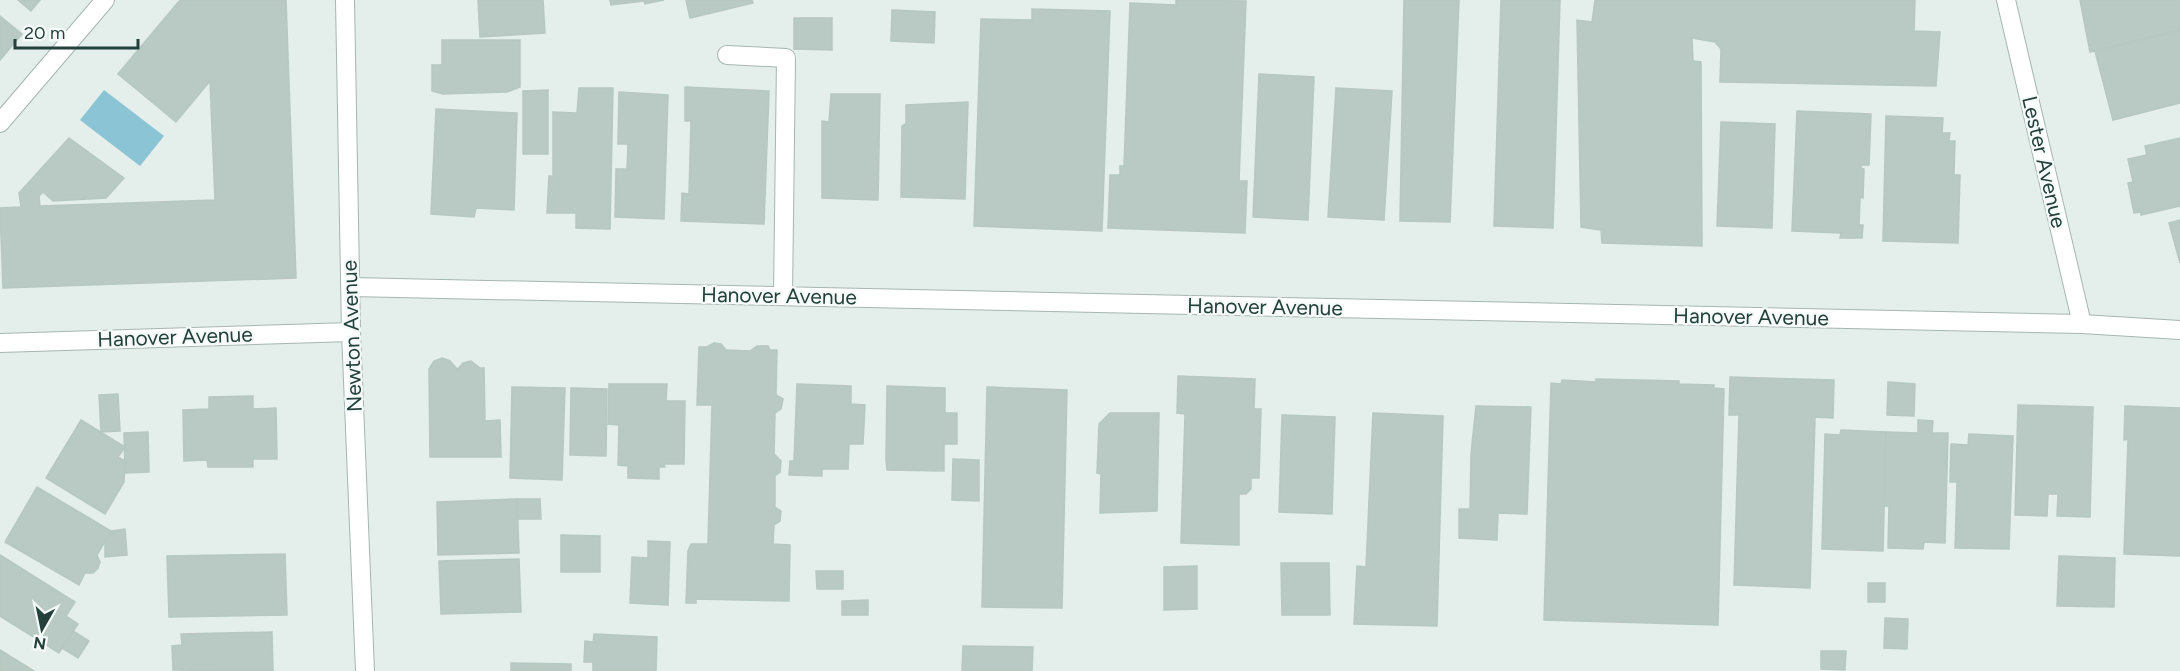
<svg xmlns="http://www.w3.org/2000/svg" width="2180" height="671" font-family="Figtree,sans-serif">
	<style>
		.water { fill: #8bc4d4 }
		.building { fill: #b9c9c3; stroke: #b6c8c1; stroke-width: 1.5 }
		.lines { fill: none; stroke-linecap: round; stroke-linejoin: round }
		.lane-casing { stroke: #a6b6b2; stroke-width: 20 }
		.street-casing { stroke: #a6b6b2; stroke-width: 20 }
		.lane { stroke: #fff; stroke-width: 18 }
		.street { stroke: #fff; stroke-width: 18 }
		.labels { text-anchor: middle; stroke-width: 4.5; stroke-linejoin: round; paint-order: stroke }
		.street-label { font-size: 21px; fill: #23403a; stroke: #f5faf8 }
	</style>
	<rect width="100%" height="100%" fill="#e4eeea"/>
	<!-- water -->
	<polygon class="water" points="104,90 164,136 140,166 80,120"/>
	<!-- building -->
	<g class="building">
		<polygon points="18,0 40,0 31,11"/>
		<polygon points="180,0 286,0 296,278 3,288 0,208 21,207 19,193 69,138 124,178 106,198 53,201 43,192 39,196 40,206 215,200 210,81 176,122 118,74"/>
		<polygon points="478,0 543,0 545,33 480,37"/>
		<polygon points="610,0 664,0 645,4 644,1 611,5"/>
		<polygon points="686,0 752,0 753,3 690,18"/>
		<polygon points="1176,0 1246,1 1239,181 1247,181 1245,233 1108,228 1110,175 1120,175 1120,166 1124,166 1130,3 1176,5"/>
		<polygon points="1404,0 1459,0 1450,222 1400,221"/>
		<polygon points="1501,0 1560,0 1553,228 1494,226"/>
		<polygon points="1595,0 1915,0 1914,31 1940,32 1936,86 1720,82 1721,49 1715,42 1692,38 1693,61 1701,62 1702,246 1602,243 1601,230 1581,227 1577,20 1592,22"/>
		<polygon points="2080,0 2180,0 2180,30 2090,52"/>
		<polygon points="1032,9 1110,11 1102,231 974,226 981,19 1032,20"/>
		<polygon points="892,10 935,12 934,43 891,41"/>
		<polygon points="0,16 22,34 0,60"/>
		<polygon points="794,18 832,18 832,50 794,49"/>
		<polygon points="2180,30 2180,103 2113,120 2095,51"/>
		<polygon points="442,40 520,40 520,87 507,92 443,94 432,91 432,65 442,65"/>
		<polygon points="1259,74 1314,77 1308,220 1253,217"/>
		<polygon points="685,87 769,91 764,224 681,221 682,193 689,194 691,121 685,121"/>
		<polygon points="579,88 613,88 610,229 576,228 576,213 547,213 549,176 553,176 553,112 577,113"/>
		<polygon points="1336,88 1392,91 1384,220 1328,217"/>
		<polygon points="548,90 548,154 523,154 523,91"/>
		<polygon points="619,92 668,95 664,219 615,217 616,169 627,169 628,144 618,144"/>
		<polygon points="831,94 880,94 878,200 822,198 822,121 829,122"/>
		<polygon points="968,102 965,199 901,197 902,126 906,124 906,105"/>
		<polygon points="436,109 517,113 514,210 476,208 474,217 431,214"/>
		<polygon points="1797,111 1871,114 1869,165 1861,165 1861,168 1864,169 1863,198 1860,197 1859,225 1863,225 1862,238 1840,238 1841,233 1792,231"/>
		<polygon points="1886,116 1943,118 1942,133 1950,133 1949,141 1955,141 1954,175 1960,175 1958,243 1883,241"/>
		<polygon points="1721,122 1775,124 1772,228 1717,226"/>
		<polygon points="2180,138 2180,206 2141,215 2141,212 2134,213 2128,183 2133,182 2128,159 2147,155 2145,146"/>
		<polygon points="2180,220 2180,263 2169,223"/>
		<polygon points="714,343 721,344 726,350 750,351 757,346 768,346 770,350 777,350 776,395 783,399 781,409 775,413 774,454 781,461 780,472 775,476 775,507 781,511 780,521 774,525 773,544 790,545 789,601 696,599 696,603 686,603 688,551 691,544 708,544 712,405 697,405 699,347 707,347"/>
		<polygon points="442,358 450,361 456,368 458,369 463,363 471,361 480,368 484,368 485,421 500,420 501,457 430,457 429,369 434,361"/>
		<polygon points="1178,376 1255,379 1254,409 1261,409 1259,478 1251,478 1251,489 1246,494 1239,494 1239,545 1181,543 1185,414 1177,413"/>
		<polygon points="1730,377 1834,380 1833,418 1815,417 1810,588 1734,585 1739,415 1729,415"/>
		<polygon points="1596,379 1679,381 1679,384 1714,385 1714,388 1724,389 1718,625 1544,620 1551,383 1561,384 1562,380 1596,382"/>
		<polygon points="1888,382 1915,384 1914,416 1887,415"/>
		<polygon points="609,384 667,384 666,401 685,401 684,464 664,464 665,467 659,467 659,479 628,478 628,466 618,465 619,425 608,424"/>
		<polygon points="797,384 851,386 851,404 865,405 863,444 849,444 848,469 822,469 822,476 789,475 790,461 794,461"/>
		<polygon points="887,386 945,388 945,413 957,413 957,444 944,444 944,471 887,470 886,460"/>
		<polygon points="512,387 565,388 562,480 510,478"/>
		<polygon points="987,387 1067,390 1062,608 982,607"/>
		<polygon points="571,388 607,389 606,456 570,455"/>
		<polygon points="118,394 120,431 101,432 99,395"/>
		<polygon points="253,396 253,409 276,408 277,459 253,459 253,467 208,467 207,460 184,461 183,410 209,409 209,397"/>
		<polygon points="2018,405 2093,407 2090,517 2057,516 2058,494 2048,494 2047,516 2015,515"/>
		<polygon points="1476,406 1531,407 1527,514 1498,513 1497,540 1459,538 1459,509 1470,509 1471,454"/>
		<polygon points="2125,406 2180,408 2180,556 2124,554 2128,439 2124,440"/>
		<polygon points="1110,413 1159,413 1157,511 1100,513 1101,474 1097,473 1099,424"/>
		<polygon points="1373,413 1443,416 1437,626 1354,624 1357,566 1366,567"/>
		<polygon points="1282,415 1335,417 1332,514 1279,512"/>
		<polygon points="81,420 125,447 118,457 125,461 124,482 105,514 46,478"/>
		<polygon points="1918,420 1933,421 1932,433 1948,433 1945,543 1924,542 1923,549 1888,548 1889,506 1884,506 1886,432 1918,433"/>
		<polygon points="1841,430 1886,432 1883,551 1822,549 1825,434 1840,435"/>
		<polygon points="148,432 149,472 125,473 124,433"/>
		<polygon points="1969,434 2013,436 2009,549 1955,548 1957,482 1950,482 1951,444 1968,445"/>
		<polygon points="953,459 979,460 979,501 952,500"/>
		<polygon points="37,487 111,531 97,555 100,562 98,568 93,573 85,573 79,585 5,542"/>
		<polygon points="517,499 519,553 438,555 437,502"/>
		<polygon points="517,499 540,499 541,519 517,519"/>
		<polygon points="125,529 127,555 105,557 105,541 111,531"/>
		<polygon points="561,535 600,536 600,572 561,572"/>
		<polygon points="648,541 670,542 668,605 630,603 632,557 648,558"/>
		<polygon points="285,554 287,615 169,617 167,556"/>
		<polygon points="0,555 75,602 66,616 78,624 59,653 0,616"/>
		<polygon points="2059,556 2115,558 2114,607 2057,606"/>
		<polygon points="519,559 521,612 441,614 439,561"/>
		<polygon points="1281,563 1329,563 1330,615 1282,615"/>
		<polygon points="1197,566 1197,609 1164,610 1164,567"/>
		<polygon points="816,571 843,571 843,589 817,589"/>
		<rect x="1868" y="583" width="17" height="19"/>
		<polygon points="868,600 868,615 842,615 842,601"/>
		<polygon points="1885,618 1908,619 1907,649 1884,648"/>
		<polygon points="73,631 89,641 78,658 62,648"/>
		<polygon points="272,632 273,671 173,670 172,646 182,645 181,634"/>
		<polygon points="594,634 657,637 656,671 593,671 593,662 584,662 585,641 593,642"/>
		<polygon points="963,646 1033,647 1032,671 962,671"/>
		<polygon points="0,650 34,671 0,671"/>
		<polygon points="1821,651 1846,651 1845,670 1821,669"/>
		<polygon points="511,663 571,664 571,671 511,671"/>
	</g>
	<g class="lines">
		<!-- lane casing -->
		<g class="lane-casing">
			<polyline id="lane" points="727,55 786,58 783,296"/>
		</g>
		<!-- street casing -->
		<g class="street-casing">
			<g id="street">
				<polyline points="345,0 351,332 365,671"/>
				<polyline points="2006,0 2082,324"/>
				<polyline points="0,123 105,0"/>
				<polyline points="351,287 2082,324 2180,330"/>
				<polyline points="0,343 351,332"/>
			</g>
		</g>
		<!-- lane -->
		<use href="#lane" class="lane"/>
		<!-- street -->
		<use href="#street" class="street"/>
	</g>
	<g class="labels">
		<!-- street labels -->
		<g class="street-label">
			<text transform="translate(2044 162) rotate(77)" y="7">Lester Avenue</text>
			<text transform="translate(779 296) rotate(1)" y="7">Hanover Avenue</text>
			<text transform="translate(1265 307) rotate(1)" y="7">Hanover Avenue</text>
			<text transform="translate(1751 317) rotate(1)" y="7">Hanover Avenue</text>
			<text transform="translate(352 336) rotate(-92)" y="7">Newton Avenue</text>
			<text transform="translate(175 337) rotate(-2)" y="7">Hanover Avenue</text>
		</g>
	</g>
	<!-- north arrow -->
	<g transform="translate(42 629) rotate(189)" stroke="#f5faf8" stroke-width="4.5" paint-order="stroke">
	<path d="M0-4.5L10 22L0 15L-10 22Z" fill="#23403a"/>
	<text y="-9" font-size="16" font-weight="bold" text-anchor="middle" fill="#23403a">N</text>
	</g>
	<!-- scale -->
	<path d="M15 39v9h123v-9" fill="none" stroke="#23403a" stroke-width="3"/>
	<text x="24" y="39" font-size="18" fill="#23403a" stroke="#f5faf8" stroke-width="4.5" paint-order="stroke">20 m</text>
</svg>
